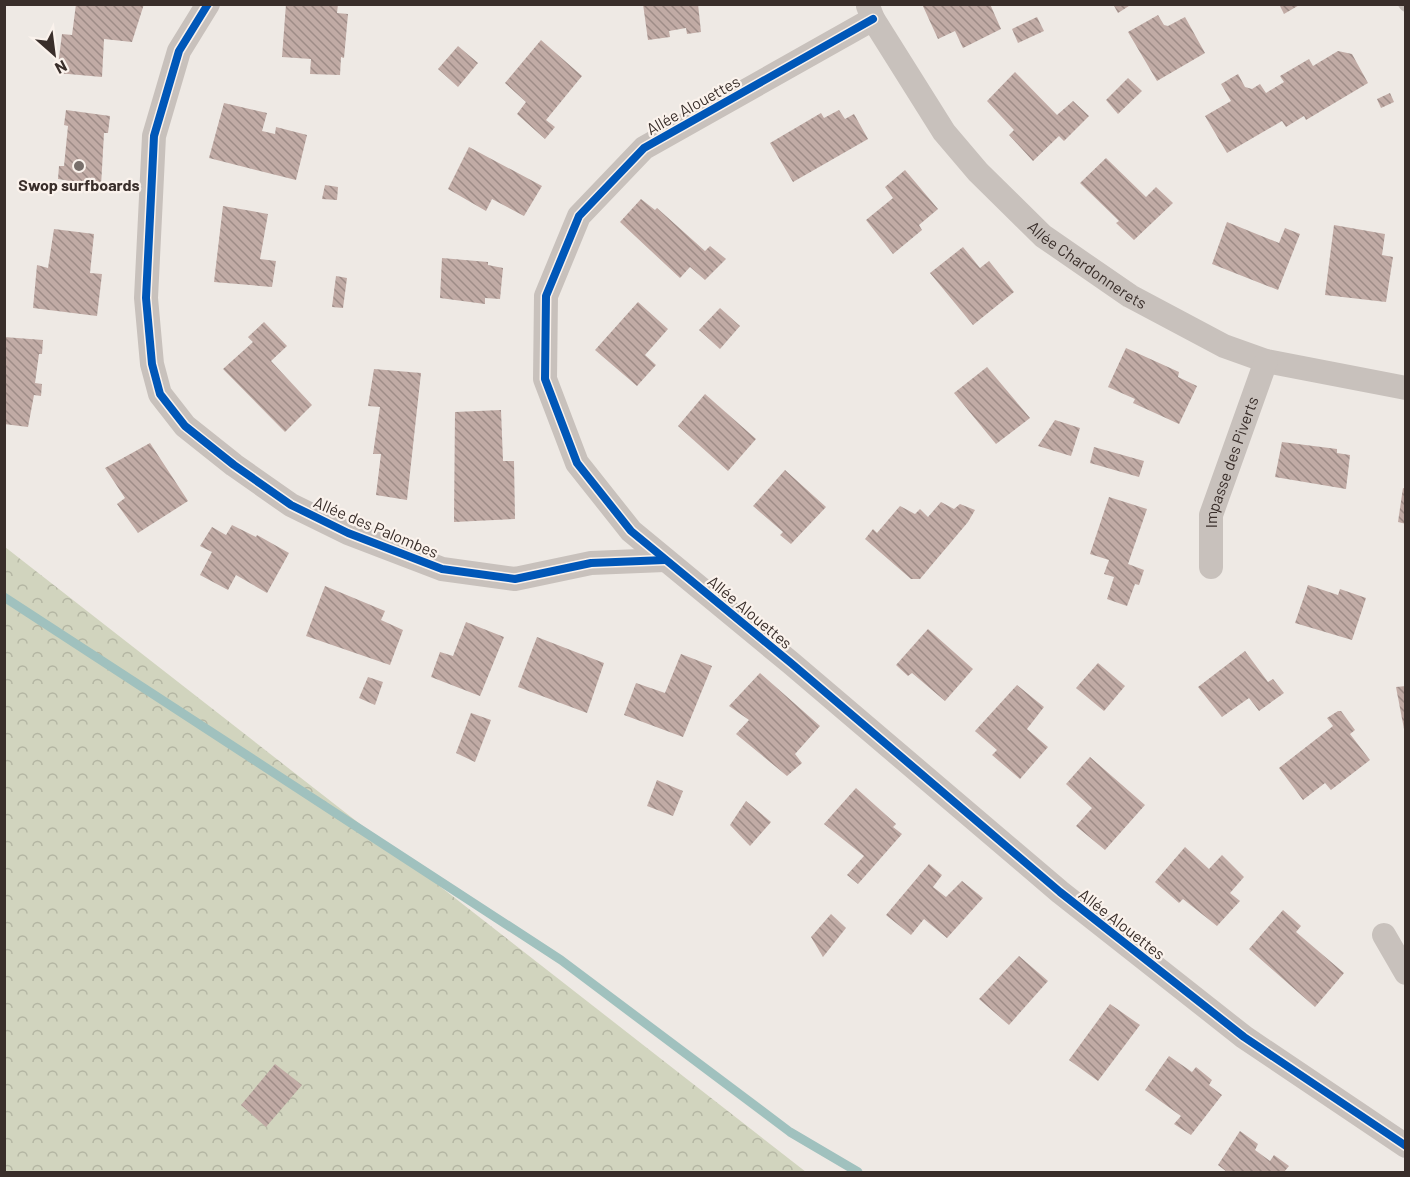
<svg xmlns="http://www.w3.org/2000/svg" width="1410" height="1177" font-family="Barlow,sans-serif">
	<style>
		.forest { fill: url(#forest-crowns) }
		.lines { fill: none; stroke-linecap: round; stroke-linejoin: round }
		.stream { stroke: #a0c1be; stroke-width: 9 }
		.building { fill: url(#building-back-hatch) }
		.service { stroke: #c8c1bc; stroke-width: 12 }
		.minor { stroke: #c8c1bc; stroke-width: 24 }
		.cycleway-casing { stroke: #faf2ec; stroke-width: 11 }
		.cycleway { stroke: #0057b8; stroke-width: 8 }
		.poi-dot { fill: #786f6b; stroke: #faf2ec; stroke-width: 2 }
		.labels { text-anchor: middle; stroke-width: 4.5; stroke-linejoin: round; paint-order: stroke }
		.street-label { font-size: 16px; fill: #392e2a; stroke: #faf2ec }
		.poi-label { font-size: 16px; font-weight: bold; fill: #392e2a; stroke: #faf2ec }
	</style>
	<defs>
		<pattern id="forest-crowns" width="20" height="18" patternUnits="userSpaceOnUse" patternTransform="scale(1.5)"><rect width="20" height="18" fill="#d1d4be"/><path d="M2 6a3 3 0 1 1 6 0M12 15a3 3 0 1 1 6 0" fill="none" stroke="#b4b6a3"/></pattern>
		<pattern id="building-back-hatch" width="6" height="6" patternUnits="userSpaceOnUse" patternTransform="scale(1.5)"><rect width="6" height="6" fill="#c1aba5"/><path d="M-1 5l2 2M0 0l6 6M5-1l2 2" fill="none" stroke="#9e8c87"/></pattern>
	</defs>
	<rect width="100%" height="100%" fill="#eee9e4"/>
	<!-- forest -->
	<polygon class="forest" points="5,547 806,1172 5,1172"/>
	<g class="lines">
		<!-- stream -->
		<polyline class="stream" points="4,597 561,960 790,1132 858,1172"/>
	</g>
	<!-- building -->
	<g class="building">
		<polygon points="76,4 144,4 132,42 104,39 102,77 57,73 62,34 72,35"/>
		<polygon points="286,4 338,4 337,13 348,14 344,58 341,57 340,75 310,74 311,59 282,57"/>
		<polygon points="643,4 698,4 701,32 687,34 686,28 669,31 670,37 648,40"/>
		<polygon points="922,4 990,4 1001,29 963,48 955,31 938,39"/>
		<polygon points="1113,4 1132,4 1118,13"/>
		<polygon points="1279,4 1301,4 1284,14"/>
		<polygon points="1158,15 1164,25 1168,26 1185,17 1205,53 1157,81 1128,32"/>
		<polygon points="1037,17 1044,31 1018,43 1012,29"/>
		<polygon points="541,40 582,76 546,120 555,127 545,139 517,114 526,102 505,83"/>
		<polygon points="458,46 478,63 458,87 438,69"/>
		<polygon points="1338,51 1352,54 1368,83 1306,120 1304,116 1286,127 1282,121 1227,153 1205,116 1231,101 1221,84 1238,74 1245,87 1252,89 1260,84 1266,93 1284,82 1280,76 1309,59 1313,66"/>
		<polygon points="1015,72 1057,115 1073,101 1089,116 1064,141 1059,136 1033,161 1009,135 1014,130 987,101"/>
		<polygon points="1128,78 1142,91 1118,114 1106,100"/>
		<polygon points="1390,93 1394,102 1381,108 1377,99"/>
		<polygon points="224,103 267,113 262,131 275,134 276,127 307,135 296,180 209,158"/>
		<polygon points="66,110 110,116 108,133 104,133 101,186 58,179 59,166 64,166 68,126 64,125"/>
		<polygon points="839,110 845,119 854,114 868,139 793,182 770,143 821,113 824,118"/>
		<polygon points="469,147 542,186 524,216 492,199 486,211 448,189"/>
		<polygon points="1106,158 1146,197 1156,187 1173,203 1134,240 1116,223 1119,221 1080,183"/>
		<polygon points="905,170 938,209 919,225 922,230 893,254 866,220 893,198 885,187"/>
		<polygon points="325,185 338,187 337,200 322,199"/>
		<polygon points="641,199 655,210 657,208 705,251 710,246 726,259 705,280 690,267 680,278 620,222"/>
		<polygon points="223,206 268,214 260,259 276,261 272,287 214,282"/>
		<polygon points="1227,222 1279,243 1285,228 1300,234 1278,290 1212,264"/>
		<polygon points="1334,225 1385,234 1382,255 1393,257 1386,302 1325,295"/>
		<polygon points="54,229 94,234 90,273 102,274 97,316 33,308 37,265 48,268"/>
		<polygon points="963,247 980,268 989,261 1014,292 973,325 930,273"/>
		<polygon points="442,258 488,262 488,265 503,268 500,299 485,298 485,304 440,298"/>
		<polygon points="336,276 347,278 343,308 332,307"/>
		<polygon points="638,302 668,329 645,355 656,365 637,386 595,350"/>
		<polygon points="720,308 740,326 720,349 699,330"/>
		<polygon points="264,322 287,346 271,361 312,405 285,432 223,369 253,342 248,337"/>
		<polygon points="4,337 43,340 42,354 39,354 35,383 42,384 41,396 34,395 28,427 4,424"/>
		<polygon points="1126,348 1179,372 1178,377 1197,386 1179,424 1133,403 1135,399 1108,387"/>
		<polygon points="987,367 1030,418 996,444 954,393"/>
		<polygon points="374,369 421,373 407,500 376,495 381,454 373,454 380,407 368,406"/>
		<polygon points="705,394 756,439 728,471 678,426"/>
		<polygon points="501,410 503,461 514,461 515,519 454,522 455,412"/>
		<polygon points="1055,420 1080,428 1071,456 1038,446"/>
		<polygon points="1282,442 1337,449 1337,453 1350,455 1346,489 1275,477"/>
		<polygon points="150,443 188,501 138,533 117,504 125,498 105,468"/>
		<polygon points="1094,447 1144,461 1139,477 1090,463"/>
		<polygon points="785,470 826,507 791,544 780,535 783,532 753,506"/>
		<polygon points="1403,488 1406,489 1406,524 1398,522"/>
		<polygon points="1109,497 1147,509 1128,564 1144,570 1139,585 1135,584 1127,606 1107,599 1114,577 1104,574 1109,560 1090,554"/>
		<polygon points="941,502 954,509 960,504 975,510 968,522 920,579 911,579 865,539 873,529 877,533 900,506 915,514 920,509 928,517"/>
		<polygon points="232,525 256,537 257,535 289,553 267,593 236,575 228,590 200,575 212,552 200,546 212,527 226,535"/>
		<polygon points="1308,585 1338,595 1340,589 1366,598 1352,640 1295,623"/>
		<polygon points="325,586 385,611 381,620 403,630 390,665 306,636"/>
		<polygon points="466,622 504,637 480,696 431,677 440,652 453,656"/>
		<polygon points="928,629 973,669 945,701 912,673 908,676 896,665"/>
		<polygon points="537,637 604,663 587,713 518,687"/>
		<polygon points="1245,651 1268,682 1273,679 1284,693 1259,711 1249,698 1222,717 1198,687"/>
		<polygon points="681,654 712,666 683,737 624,715 636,683 665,693"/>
		<polygon points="1098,663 1125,686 1104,711 1076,688"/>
		<polygon points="760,673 820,726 795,754 802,763 787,776 736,734 749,720 729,706"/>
		<polygon points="368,677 383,682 375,705 359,698"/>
		<polygon points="1017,685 1044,707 1027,729 1048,747 1020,779 992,755 997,750 975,731"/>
		<polygon points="1406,686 1406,729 1404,729 1396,687"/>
		<polygon points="1338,711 1341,711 1355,730 1350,734 1370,760 1331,790 1325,783 1303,800 1279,768 1333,726 1327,718"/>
		<polygon points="471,713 491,720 475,762 456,753"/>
		<polygon points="1090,757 1145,805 1105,850 1076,826 1092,808 1066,784"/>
		<polygon points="657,780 683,791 673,816 647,806"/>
		<polygon points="856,788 896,824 893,827 902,834 858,884 847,875 864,856 824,824"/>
		<polygon points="746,801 771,822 750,846 730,825"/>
		<polygon points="1185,847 1209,869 1222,855 1244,877 1230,893 1240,901 1217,926 1183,899 1179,903 1155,882"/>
		<polygon points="929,864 942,875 933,887 946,897 962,881 983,898 947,938 924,919 911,935 886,915"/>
		<polygon points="1283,910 1301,926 1296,932 1344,973 1315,1007 1249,949"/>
		<polygon points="831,914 846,928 823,957 811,937"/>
		<polygon points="1019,956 1048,981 1009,1025 979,999"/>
		<polygon points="1110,1004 1140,1025 1098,1081 1069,1060"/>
		<polygon points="1169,1056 1192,1072 1196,1067 1212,1080 1209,1085 1222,1095 1191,1135 1174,1124 1181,1116 1145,1090"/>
		<polygon points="275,1064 302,1085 266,1127 241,1105"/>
		<polygon points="1240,1131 1258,1144 1255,1150 1270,1161 1274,1155 1289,1166 1284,1172 1227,1172 1218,1165"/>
	</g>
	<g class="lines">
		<!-- service -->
		<polyline class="service" points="1404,4 1406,6"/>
		<!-- minor -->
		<g class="minor">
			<polyline points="208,4 179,51 154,136 146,298 152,364 160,394 185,426 234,465 291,505 348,533 442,569 515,579 591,563 665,560"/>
			<path id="s1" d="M868,6L873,19L944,132L978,172L1043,236L1130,296L1224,346L1266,361L1406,388"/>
			<polyline points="873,19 644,148 579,216 546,296 545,379 577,463 631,531 791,663 1060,892 1244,1037 1406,1146"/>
			<path id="s2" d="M1211,567V515L1266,361"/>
			<polyline points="1384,935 1406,973"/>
		</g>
		<!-- cycleway casing -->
		<g class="cycleway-casing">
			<g id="cycleway">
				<polyline points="208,4 179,51 154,136 146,298 152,364 160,394 185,426 234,465 291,505 348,533 442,569 515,579 591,563 665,560"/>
				<polyline points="873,19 644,148 579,216 546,296 545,379 577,463 631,531 791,663 1060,892 1244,1037 1406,1146"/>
			</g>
		</g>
		<!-- cycleway -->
		<use href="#cycleway" class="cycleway"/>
	</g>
	<!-- markers -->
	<circle class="poi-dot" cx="79" cy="166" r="6"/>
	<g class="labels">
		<!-- street labels -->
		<g class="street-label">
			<text transform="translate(693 105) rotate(-29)" y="6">Allée Alouettes</text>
			<text dy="6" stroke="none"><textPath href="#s1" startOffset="344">Allée Chardonnerets</textPath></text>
			<text dy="6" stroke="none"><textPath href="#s2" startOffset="108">Impasse des Piverts</textPath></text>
			<text transform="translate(376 527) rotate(23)" y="6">Allée des Palombes</text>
			<text transform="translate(750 612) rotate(40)" y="6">Allée Alouettes</text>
			<text transform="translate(1122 924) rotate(38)" y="6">Allée Alouettes</text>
		</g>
		<!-- poi labels -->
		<g class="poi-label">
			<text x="79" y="191">Swop surfboards</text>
		</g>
	</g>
	<!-- border -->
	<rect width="1410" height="1177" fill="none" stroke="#392e2a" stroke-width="12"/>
	<!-- north arrow -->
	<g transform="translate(54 54) rotate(152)" stroke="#faf2ec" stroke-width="4.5" paint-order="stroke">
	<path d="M0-4.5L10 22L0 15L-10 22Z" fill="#392e2a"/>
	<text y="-9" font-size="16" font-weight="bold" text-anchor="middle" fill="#392e2a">N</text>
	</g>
</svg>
